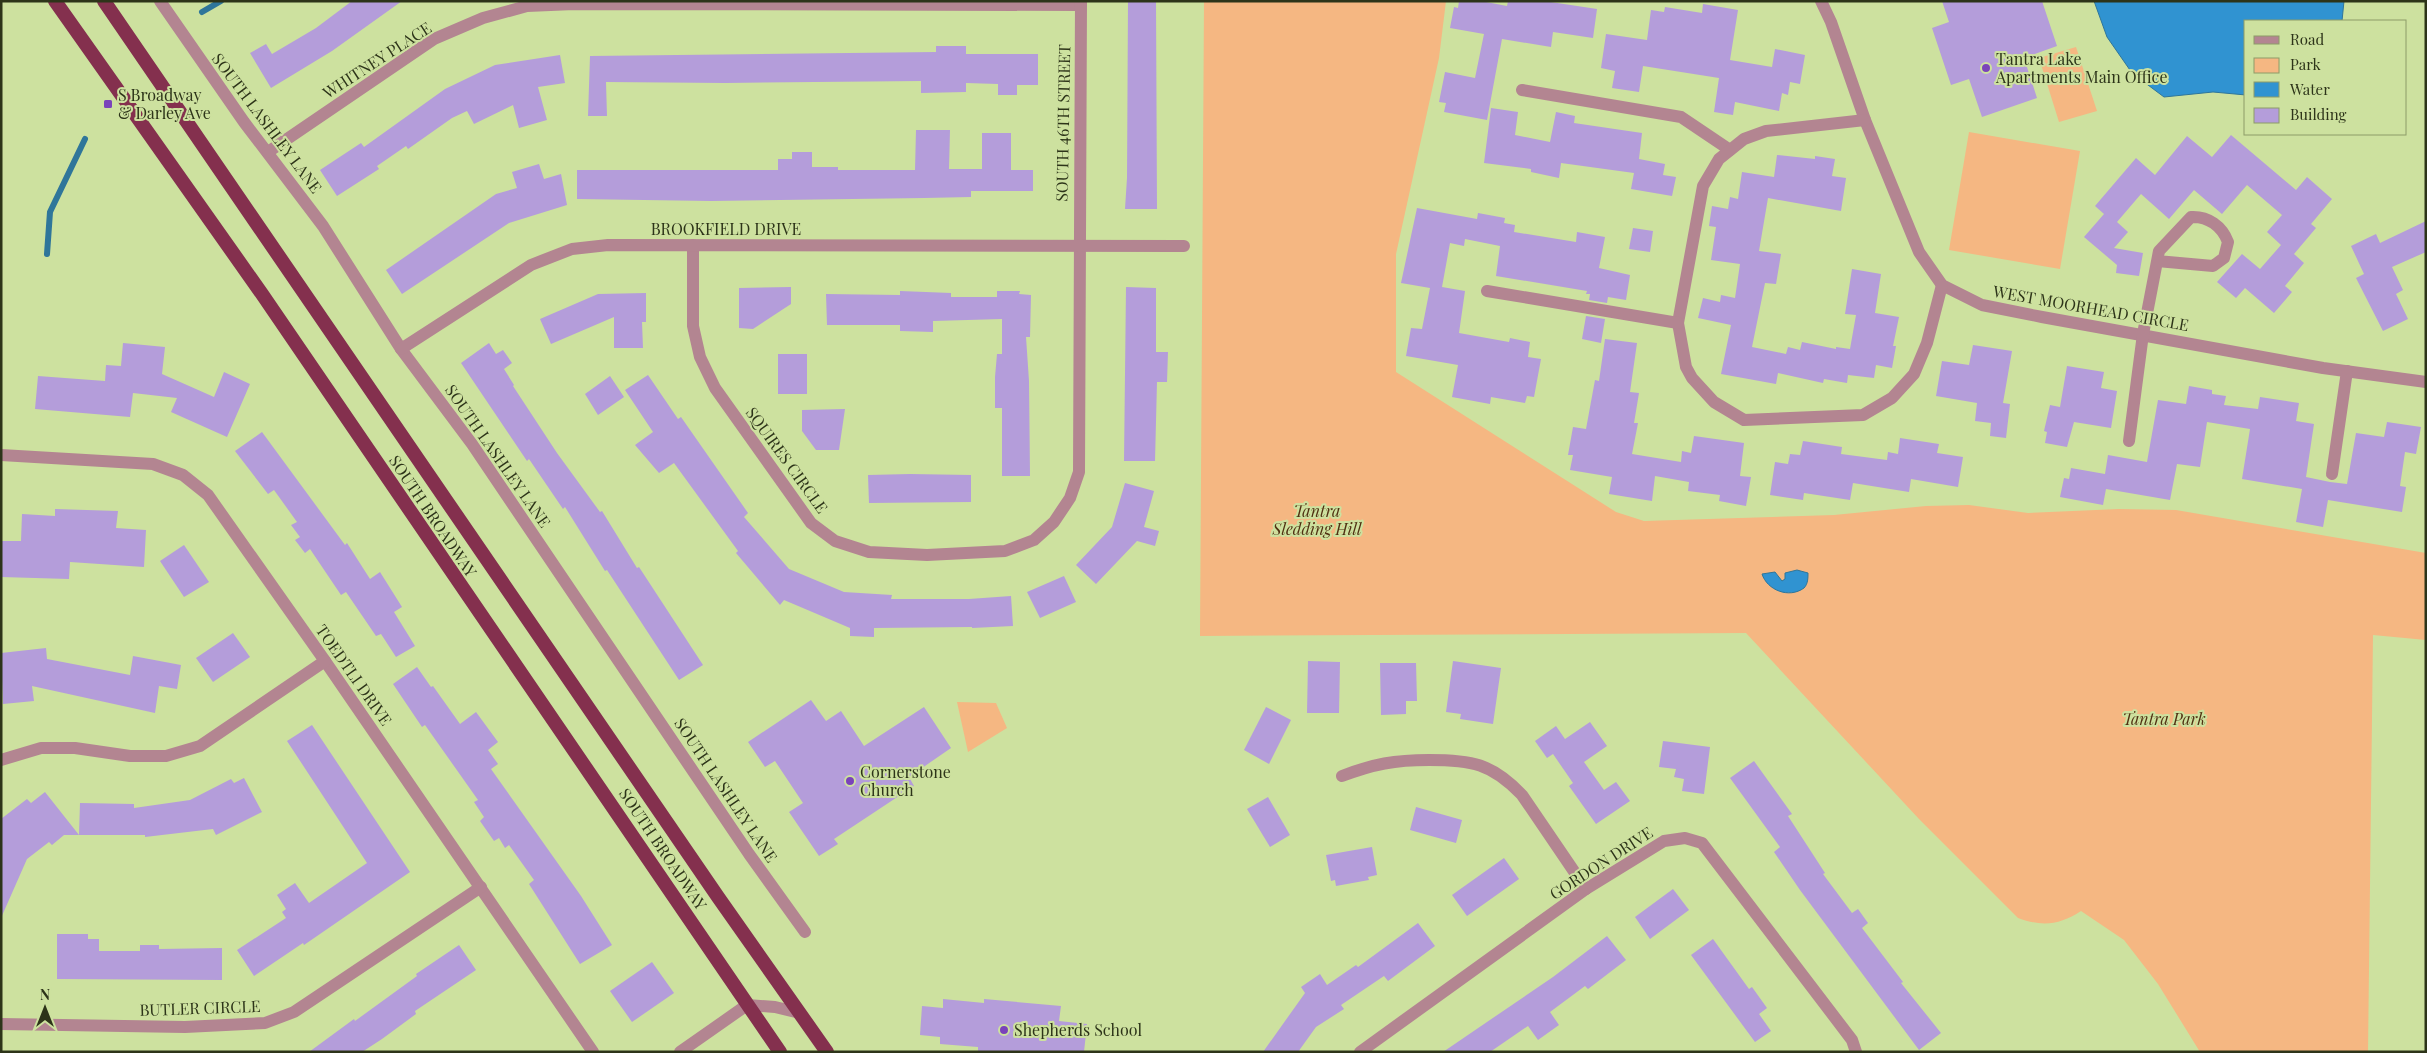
<svg xmlns="http://www.w3.org/2000/svg" width="2427" height="1053" font-family="'Playfair Display',serif">
	<style>
		.green { fill: #f5b782 }
		.water { fill: #3093d1; stroke: #2f769a }
		.lines { fill: none; stroke-linecap: round; stroke-linejoin: round }
		.stream { stroke: #2f769a; stroke-width: 6 }
		.building { fill: #b49dda }
		.minor { stroke: #b38591; stroke-width: 12 }
		.trunk { stroke: #84304e; stroke-width: 14 }
		.poi-dot { fill: #7a43ba; stroke: #cde19f; stroke-width: 2 }
		.labels { text-anchor: middle; stroke-width: 4; stroke-linejoin: round; paint-order: stroke }
		.poi-label { font-size: 16px; fill: #2d3419; stroke: #cde19f; text-anchor: start }
		.street-label { font-size: 16px; fill: #2d3419; stroke: #cde19f }
		.park-label { font-size: 16px; font-style: italic; fill: #503012; stroke: #cde19f }
	</style>
	<rect width="100%" height="100%" fill="#cde19f"/>
	<!-- green -->
	<g class="green">
		<path d="M1204,1H1446L1439,58L1396,254V372L1616,512L1644,521L1834,515L1926,506L1969,505L2028,513L2119,509L2176,510L2426,553V640L2373,635L2368,1052H2200L2158,984L2124,940L2081,911C2060,925 2042,927 2018,918L1919,819L1746,633L1200,636Z"/>
		<polygon points="2076,47 2097,111 2059,122 2039,58"/>
		<polygon points="1969,132 2080,151 2060,269 1949,250"/>
		<polygon points="957,702 996,703 1007,728 968,752"/>
	</g>
	<!-- water -->
	<g class="water">
		<polygon points="2094,1 2344,1 2342,21 2246,21 2246,95 2213,92 2164,97 2132,73 2107,37"/>
		<path d="M1797,570L1808,573C1808,578 1808,584 1804,588C1789,599 1767,590 1762,574L1775,572L1782,581L1785,579V573Z"/>
	</g>
	<g class="lines">
		<!-- stream -->
		<g class="stream">
			<polyline points="202,12 221,1"/>
			<polyline points="47,254 50,212 85,139"/>
		</g>
	</g>
	<!-- building -->
	<g class="building">
		<polygon points="352,1 402,1 332,51 271,88 250,53 266,44 272,54 316,28"/>
		<polygon points="1128,1 1156,1 1157,209 1125,209 1127,178"/>
		<polygon points="1459,1 1481,1 1507,6 1508,1 1544,1 1597,9 1593,38 1553,32 1551,47 1502,39 1487,120 1444,112 1446,103 1439,102 1445,72 1475,78 1484,34 1450,28 1454,7 1458,8"/>
		<polygon points="1942,1 2042,1 2057,46 2024,58 2037,98 1982,117 1969,79 1951,85 1932,28 1949,22"/>
		<polygon points="1703,4 1738,10 1730,60 1772,67 1775,49 1805,55 1800,84 1790,82 1788,95 1782,93 1779,111 1735,102 1733,115 1714,112 1719,78 1643,66 1639,92 1612,88 1615,71 1601,68 1606,34 1647,40 1651,10 1664,12 1665,7 1702,13"/>
		<polygon points="936,46 966,46 966,54 1038,54 1038,85 1017,85 1017,95 998,95 998,84 966,83 966,92 921,93 921,81 725,83 606,82 607,116 588,116 590,56 936,52"/>
		<polygon points="560,55 565,83 538,87 547,120 519,128 513,105 474,124 467,111 452,118 408,149 406,146 377,166 379,169 337,196 320,170 361,143 364,147 445,89 495,65"/>
		<polygon points="1491,108 1518,112 1515,135 1550,142 1556,112 1575,116 1574,123 1642,133 1639,159 1665,164 1663,175 1676,177 1672,196 1631,189 1634,173 1561,163 1559,178 1531,172 1531,169 1484,163"/>
		<polygon points="916,130 950,130 949,169 982,169 982,133 1011,133 1011,170 1033,170 1033,191 971,191 971,197 924,198 711,201 577,199 577,170 778,170 778,159 792,159 792,152 812,152 812,167 838,167 838,170 915,170"/>
		<polygon points="2231,135 2296,190 2307,177 2332,199 2311,224 2316,228 2294,254 2304,263 2285,286 2292,292 2274,313 2245,288 2236,298 2217,282 2242,254 2260,269 2281,245 2267,232 2282,215 2247,185 2222,214 2194,190 2169,219 2141,194 2117,222 2128,232 2114,248 2143,253 2139,276 2116,273 2117,265 2084,237 2104,214 2095,206 2136,158 2155,175 2187,136 2212,157"/>
		<polygon points="1777,155 1815,159 1815,156 1835,159 1832,176 1846,178 1841,211 1768,198 1759,251 1781,254 1776,284 1765,283 1752,347 1786,354 1788,347 1800,350 1802,342 1836,349 1836,347 1850,349 1856,315 1845,314 1852,269 1881,274 1875,313 1899,317 1893,346 1896,346 1892,368 1876,365 1874,378 1848,375 1847,383 1824,379 1823,383 1778,373 1776,384 1721,374 1731,325 1698,318 1703,298 1720,302 1721,295 1735,298 1740,264 1711,260 1716,227 1709,226 1712,206 1728,209 1730,197 1738,199 1742,172 1774,177"/>
		<polygon points="539,164 544,179 561,174 567,205 509,223 402,294 386,270 496,194 517,188 512,172"/>
		<polygon points="1417,208 1477,219 1478,213 1505,218 1504,223 1515,225 1514,232 1576,242 1577,232 1605,237 1599,268 1630,275 1626,300 1608,297 1607,303 1589,300 1590,294 1586,294 1587,291 1496,276 1500,246 1465,239 1464,246 1450,243 1442,287 1465,291 1459,333 1509,342 1510,338 1530,342 1528,357 1541,359 1534,397 1527,396 1525,403 1491,397 1490,404 1452,397 1458,365 1406,356 1411,328 1422,329 1430,288 1401,283"/>
		<polygon points="2426,221 2426,252 2392,267 2403,290 2396,294 2408,319 2383,331 2356,278 2364,274 2351,246 2376,234 2380,243"/>
		<polygon points="1633,228 1653,231 1650,252 1629,249"/>
		<polygon points="791,287 791,304 753,329 739,328 739,288"/>
		<polygon points="1126,287 1156,288 1156,352 1168,352 1167,382 1157,382 1155,461 1124,461"/>
		<polygon points="900,291 951,293 951,297 997,297 997,291 1020,291 1019,294 1031,295 1030,337 1026,337 1029,381 1030,476 1002,476 1002,408 995,408 995,377 997,354 1002,354 1002,319 933,321 933,332 900,331 900,325 827,325 826,294 900,295"/>
		<polygon points="646,293 646,322 642,322 643,348 614,348 614,317 551,344 540,319 598,294"/>
		<polygon points="1586,316 1605,319 1601,343 1582,339"/>
		<polygon points="1605,339 1637,343 1630,392 1639,393 1634,423 1638,423 1632,454 1681,462 1682,451 1691,453 1694,436 1744,443 1740,476 1751,477 1746,506 1719,501 1720,495 1688,491 1689,482 1655,476 1652,501 1609,494 1612,477 1570,470 1573,455 1568,455 1573,427 1586,429 1595,380 1599,381"/>
		<polygon points="123,343 165,347 162,374 214,397 224,372 250,384 227,437 171,412 177,398 133,393 130,417 35,409 38,376 105,381 106,365 121,366"/>
		<polygon points="489,343 496,354 503,350 512,363 504,369 514,385 513,386 557,453 600,512 602,511 637,568 639,567 703,665 679,680 607,570 605,571 565,507 563,509 529,459 527,461 461,363"/>
		<polygon points="1973,345 2012,351 2003,403 2010,404 2006,438 1990,436 1991,423 1975,421 1977,403 1936,396 1942,361 1969,365"/>
		<rect x="778" y="354" width="29" height="40"/>
		<polygon points="2067,366 2104,372 2101,388 2117,391 2111,428 2074,422 2067,447 2045,443 2047,432 2044,431 2050,405 2060,407"/>
		<polygon points="648,375 678,419 681,417 748,513 744,517 789,569 844,592 892,595 891,599 969,599 1011,596 1013,626 972,628 972,627 874,628 874,637 850,636 850,628 784,600 780,605 736,553 738,551 674,463 659,473 635,445 653,432 625,390"/>
		<polygon points="610,376 624,397 598,415 585,394"/>
		<polygon points="2189,386 2212,390 2212,394 2226,396 2224,405 2258,409 2260,397 2299,403 2296,421 2314,424 2306,477 2330,482 2347,484 2356,433 2384,437 2387,422 2421,427 2416,454 2405,452 2400,486 2406,487 2402,512 2328,500 2323,527 2296,522 2302,489 2242,479 2250,429 2207,422 2200,467 2177,464 2170,500 2106,489 2103,505 2060,497 2064,478 2069,479 2071,468 2105,474 2108,455 2147,462 2158,400 2186,404"/>
		<polygon points="845,409 839,450 816,450 802,431 802,410"/>
		<polygon points="262,432 345,545 347,543 370,579 380,572 402,607 394,612 415,646 396,657 381,634 376,636 346,592 341,595 310,549 305,553 295,540 300,537 291,525 297,522 274,490 268,494 235,451"/>
		<polygon points="1900,438 1939,444 1937,453 1963,457 1958,487 1911,479 1909,492 1853,483 1850,500 1804,493 1803,500 1770,495 1775,462 1788,464 1790,454 1800,455 1803,441 1842,447 1841,454 1887,460 1888,452 1898,454"/>
		<polygon points="910,474 971,475 971,502 869,503 868,475"/>
		<polygon points="1125,483 1154,491 1144,527 1159,531 1155,546 1137,541 1096,584 1076,565 1112,527"/>
		<polygon points="55,509 118,511 116,528 146,530 144,567 70,562 69,579 1,577 1,541 21,541 22,514 55,516"/>
		<polygon points="184,545 209,582 184,597 160,561"/>
		<polygon points="1064,576 1076,602 1040,618 1027,592"/>
		<polygon points="233,633 250,657 213,682 196,658"/>
		<polygon points="46,648 47,659 130,675 133,656 181,665 177,689 159,686 155,713 32,686 34,701 3,704 1,653"/>
		<polygon points="1308,661 1340,662 1339,713 1307,713"/>
		<polygon points="1453,661 1501,668 1493,724 1460,719 1461,714 1446,712"/>
		<polygon points="1380,663 1416,663 1417,701 1406,701 1406,714 1381,715"/>
		<polygon points="417,667 431,687 433,686 460,724 476,712 498,742 488,750 498,764 491,769 581,896 612,945 580,964 529,884 534,880 509,845 505,848 499,838 494,841 480,821 484,817 474,802 478,800 425,725 422,727 393,684"/>
		<polygon points="811,700 826,721 841,711 864,746 924,707 951,748 909,777 914,786 834,839 838,844 819,856 789,812 803,803 775,761 765,767 748,742"/>
		<polygon points="1266,707 1291,720 1269,764 1244,750"/>
		<polygon points="1590,722 1607,746 1584,762 1604,790 1616,782 1630,801 1596,824 1569,786 1573,783 1553,754 1547,758 1535,741 1556,726 1565,739"/>
		<polygon points="312,725 410,872 304,945 303,943 254,976 237,950 286,918 282,912 286,909 277,895 295,883 309,903 367,863 287,741"/>
		<polygon points="1663,741 1710,747 1704,794 1682,791 1684,779 1674,777 1676,769 1659,767"/>
		<polygon points="1754,761 1792,814 1788,816 1825,873 1823,874 1852,913 1858,909 1868,923 1862,928 1903,982 1901,983 1941,1033 1919,1050 1800,890 1774,852 1780,847 1730,778"/>
		<polygon points="244,778 262,812 216,835 213,829 145,837 145,835 79,835 80,803 134,804 134,808 190,800 231,779 234,783"/>
		<polygon points="45,792 79,835 64,835 52,845 49,842 27,859 1,918 1,819 27,799 31,803"/>
		<polygon points="1268,797 1290,835 1270,847 1247,809"/>
		<polygon points="1416,807 1462,820 1456,843 1410,830"/>
		<polygon points="1372,847 1377,875 1368,877 1369,880 1336,886 1335,880 1331,881 1326,855"/>
		<polygon points="1504,858 1519,879 1467,916 1452,895"/>
		<polygon points="1673,889 1689,910 1650,939 1635,917"/>
		<polygon points="1418,923 1435,946 1388,981 1384,976 1341,1005 1344,1009 1316,1027 1298,1052 1263,1052 1305,993 1301,987 1320,974 1327,985 1356,965 1358,967"/>
		<polygon points="57,934 88,934 88,939 99,939 99,951 140,951 140,945 159,945 159,949 222,948 222,980 57,979"/>
		<polygon points="1607,936 1626,960 1588,989 1585,986 1550,1012 1559,1025 1538,1040 1528,1026 1490,1052 1443,1052 1553,977"/>
		<polygon points="1713,939 1749,989 1752,987 1767,1008 1759,1014 1771,1031 1755,1042 1691,955"/>
		<polygon points="459,945 476,970 415,1011 416,1014 382,1039 362,1052 309,1052 354,1019 355,1021 417,976 416,974"/>
		<polygon points="652,962 674,993 632,1022 610,991"/>
		<polygon points="943,999 984,1003 984,999 1061,1006 1059,1021 1087,1024 1084,1052 978,1052 978,1047 940,1044 940,1037 920,1035 922,1006 943,1008"/>
	</g>
	<g class="lines">
		<!-- minor -->
		<g class="minor">
			<polyline points="160,1 244,122 323,226 401,349 472,444 749,854 805,932"/>
			<polyline points="1821,1 1831,22 1865,120 1919,252 1942,285 1982,305 2042,317 2323,368 2426,382"/>
			<polyline points="1522,90 1681,117 1730,150"/>
			<polyline points="1865,120 1766,131 1744,139 1719,159 1703,186 1678,323 1686,367 1692,378 1714,402 1744,420 1863,415 1892,398 1914,374 1927,343 1942,285"/>
			<polyline points="268,152 434,39 483,18 527,6 574,4 1081,5"/>
			<polyline points="693,245 693,326 700,357 715,388 811,523 835,541 869,552 927,555 1005,551 1034,540 1054,522 1070,498 1079,472 1081,1"/>
			<polyline points="1487,291 1678,323"/>
			<polyline points="401,349 531,265 572,249 608,245 1184,246"/>
			<path d="M2129,441L2143,334L2159,251L2191,217C2208,216 2222,226 2228,242L2224,258L2213,266L2157,261"/>
			<polyline points="1,455 153,464 183,475 208,495 325,661 593,1052"/>
			<polyline points="2332,474 2347,371"/>
			<polyline points="1,760 41,748 75,748 130,756 166,756 200,746 325,661"/>
			<path d="M1342,776C1373,764 1395,760 1429,760C1471,760 1492,763 1522,795L1586,889"/>
			<polyline points="1,1024 185,1027 265,1023 294,1012 481,887"/>
			<polyline points="680,1052 747,1005 775,1007 800,1013"/>
			<polyline points="1360,1052 1586,889 1664,841 1685,838 1702,843 1852,1040 1856,1052"/>
		</g>
		<!-- trunk -->
		<g class="trunk">
			<polyline points="55,1 262,294 780,1052"/>
			<polyline points="104,1 718,897 827,1052"/>
		</g>
	</g>
	<!-- markers -->
	<g class="poi-dot">
		<circle cx="1986" cy="68" r="5"/>
		<rect x="103" y="99" width="10" height="10" rx="2.5"/>
		<circle cx="850" cy="781" r="5"/>
		<circle cx="1004" cy="1030" r="5"/>
	</g>
	<g class="labels">
		<!-- poi labels -->
		<g class="poi-label">
			<text x="1996" y="65">Tantra Lake<tspan x="1996" dy="18">Apartments Main Office</tspan></text>
			<text x="118" y="101">S Broadway<tspan x="118" dy="18">&amp; Darley Ave</tspan></text>
			<text x="860" y="778">Cornerstone<tspan x="860" dy="18">Church</tspan></text>
			<text x="1014" y="1036">Shepherds School</text>
		</g>
		<!-- street labels -->
		<g class="street-label">
			<text transform="translate(377 60) rotate(-33)" y="6">WHITNEY PLACE</text>
			<text transform="translate(267 123) rotate(53)" y="6">SOUTH LASHLEY LANE</text>
			<text transform="translate(1063 123) rotate(-89)" y="6">SOUTH 46TH STREET</text>
			<text x="726" y="235">BROOKFIELD DRIVE</text>
			<text transform="translate(2091 308) rotate(10)" y="6">WEST MOORHEAD CIRCLE</text>
			<text transform="translate(498 456) rotate(55)" y="6">SOUTH LASHLEY LANE</text>
			<text transform="translate(787 460) rotate(54)" y="6">SQUIRES CIRCLE</text>
			<text transform="translate(433 516) rotate(56)" y="6">SOUTH BROADWAY</text>
			<text transform="translate(354 675) rotate(55)" y="6">TOEDTLI DRIVE</text>
			<text transform="translate(726 790) rotate(56)" y="6">SOUTH LASHLEY LANE</text>
			<text transform="translate(663 849) rotate(56)" y="6">SOUTH BROADWAY</text>
			<text transform="translate(1601 863) rotate(-33)" y="6">GORDON DRIVE</text>
			<text transform="translate(200 1008) rotate(-2)" y="6">BUTLER CIRCLE</text>
		</g>
		<!-- park labels -->
		<g class="park-label">
			<text x="1317" y="517">Tantra<tspan x="1317" dy="18">Sledding Hill</tspan></text>
			<text x="2164" y="725">Tantra Park</text>
		</g>
	</g>
	<!-- border -->
	<rect width="2427" height="1053" fill="none" stroke="#2d3419" stroke-width="5"/>
	<!-- legend -->
	<rect x="2244" y="20" width="162" height="115" fill="#cde19f" stroke="#8d9c69"/>
	<rect x="2254" y="36" width="25" height="8" fill="#b38591" stroke="#8d9c69"/>
	<text x="2290" y="45" font-size="15" fill="#2d3419">Road</text>
	<rect x="2254" y="58" width="25" height="15" fill="#f5b782" stroke="#8d9c69"/>
	<text x="2290" y="70" font-size="15" fill="#2d3419">Park</text>
	<rect x="2254" y="82" width="25" height="15" fill="#3093d1" stroke="#8d9c69"/>
	<text x="2290" y="95" font-size="15" fill="#2d3419">Water</text>
	<rect x="2254" y="108" width="25" height="15" fill="#b49dda" stroke="#8d9c69"/>
	<text x="2290" y="120" font-size="15" fill="#2d3419">Building</text>
	<!-- north arrow -->
	<g transform="translate(45 1008)" stroke="#cde19f" stroke-width="4" paint-order="stroke">
	<path d="M0-4L9 19L0 12L-9 19Z" fill="#2d3419"/>
	<text y="-8" font-size="14" font-weight="bold" text-anchor="middle" fill="#2d3419">N</text>
	</g>
</svg>
